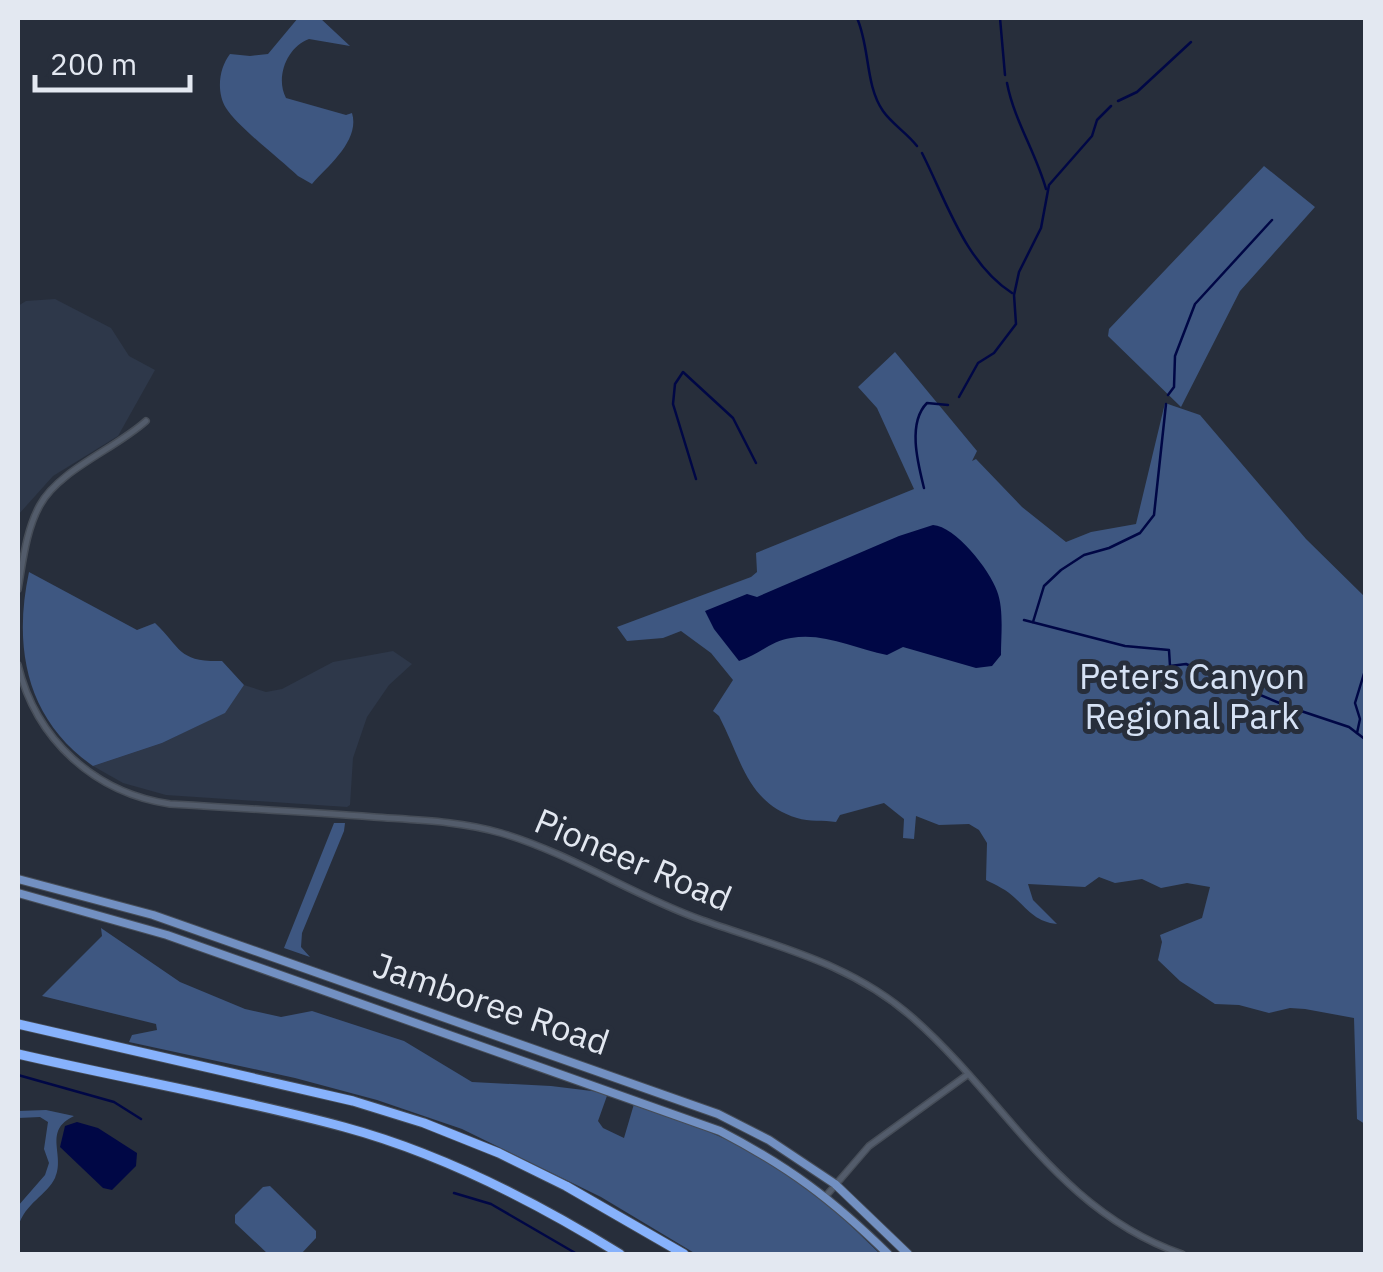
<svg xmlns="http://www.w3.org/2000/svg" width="1383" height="1272" font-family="'IBM Plex Sans',sans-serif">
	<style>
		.built { fill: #2e384a }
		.green { fill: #3e5781 }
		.water { fill: #000745 }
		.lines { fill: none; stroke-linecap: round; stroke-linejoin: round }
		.stream { stroke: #000745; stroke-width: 2.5 }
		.minor-casing { stroke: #464d58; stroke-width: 8 }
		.major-casing { stroke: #464d58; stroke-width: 10 }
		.highway-casing { stroke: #464d58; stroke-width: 11 }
		.minor { stroke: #535c6b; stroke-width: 5 }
		.major { stroke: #7290c2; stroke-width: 8 }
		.highway { stroke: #87b2fc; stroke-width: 9 }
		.labels { text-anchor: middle; stroke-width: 10; stroke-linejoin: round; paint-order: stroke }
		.park-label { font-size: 35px; fill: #d6e2f5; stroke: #272e3b }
		.street-label { font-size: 35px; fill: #e3e8f1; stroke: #272e3b }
	</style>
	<rect width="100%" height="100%" fill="#272e3b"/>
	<!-- built -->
	<g class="built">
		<polygon points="55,299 111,328 129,356 155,370 118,436 53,476 18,515 18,306 26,301"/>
		<polygon points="393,651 412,664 389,685 367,717 353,758 350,805 347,807 166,795 123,783 93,766 162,743 224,713 244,685 266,692 282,689 333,662"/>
	</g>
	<!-- green -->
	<g class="green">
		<path d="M298,18H320L350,46L309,39C287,47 275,77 286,98L346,115L352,113C360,140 330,164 312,184L298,176C281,160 236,125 226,108C216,92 219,68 230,54L250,56L268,54Z"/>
		<polygon points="1264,166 1315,207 1240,291 1181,407 1108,336 1109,329"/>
		<path d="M895,352L977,451L972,461L976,459L1022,507L1066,542L1091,532L1136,524L1165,403L1200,415L1306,539L1365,597V1124L1357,1119L1354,1018L1305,1009L1290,1008L1269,1013L1239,1005L1215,1004L1180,981L1158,960L1162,942L1160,935L1202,918L1210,887L1187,883L1161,888L1142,879L1115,883L1099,877L1085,887L1028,884L1033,900L1057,924C1037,922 1029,911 1015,898C1007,890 996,885 986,880L987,843L979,830L969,824L939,825L916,816L914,839L903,838L904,819L884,803L840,815L836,822C824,820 809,822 797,818C747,803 741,758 719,716L713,711L733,680L711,653L681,631L663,638L627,641L617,627L751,577L757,572L756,553L914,489L877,408L858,387Z"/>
		<path d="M29,572L137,630L155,623C182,649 178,662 222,661L244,685L225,713L162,743L93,766C26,719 13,647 29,572Z"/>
		<polygon points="334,823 345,823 344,831 302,933 301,947 310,957 284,948"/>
		<path d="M101,928L180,982L245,1009L281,1017L312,1011L404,1041L472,1082L551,1086L608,1093L598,1121L603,1128L624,1138L634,1104C675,1118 716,1133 755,1153C803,1178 842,1217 880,1254H696L601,1197L462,1129L377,1100L295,1078L129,1042L132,1035L157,1030L156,1024L42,996L102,936Z"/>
		<path d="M46,1110L74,1116C42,1131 66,1155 55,1178C47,1195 25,1203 18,1227V1206L45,1175L49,1163L44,1149L48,1122L40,1117L18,1118V1111Z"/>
		<polygon points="270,1186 316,1231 316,1238 301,1254 268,1254 235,1223 235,1215 263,1187"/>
	</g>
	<!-- water -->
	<g class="water">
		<path d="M933,525C955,526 990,570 997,591C1004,609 1001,635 1001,655L992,666L976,668L903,647L887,655C856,649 824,632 791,638C771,641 758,655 739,661L714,629L705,611L747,594L757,597L899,536Z"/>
		<polygon points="77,1122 98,1128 137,1153 136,1166 112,1190 103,1188 60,1147 65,1126"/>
	</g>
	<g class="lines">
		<!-- stream -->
		<g class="stream">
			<path d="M857,18C870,47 865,85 883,111C892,124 907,133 917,146"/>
			<polyline points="1000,18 1005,75"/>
			<path d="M1007,83C1014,120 1036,153 1046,189"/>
			<polyline points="1118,101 1137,92 1191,42"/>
			<path d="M922,153C946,200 965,263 1012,293"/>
			<polyline points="1168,395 1174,387 1175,356 1195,304 1272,220"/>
			<polyline points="959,397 978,363 994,353 1016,324 1014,295 1019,272 1041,228 1049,185 1092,136 1097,120 1111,106"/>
			<polyline points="696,479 673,404 675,384 683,372 733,418 756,463"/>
			<path d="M924,488C918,464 907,423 927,403L948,405"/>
			<polyline points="1024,620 1125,646 1169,650 1170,666 1186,664 1289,707 1349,727 1366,740"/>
			<polyline points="1033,622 1044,586 1061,570 1084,555 1109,548 1140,533 1154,515 1166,404"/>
			<polyline points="1357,733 1360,719 1355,703 1366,667"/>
			<polyline points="18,1075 114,1102 141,1119"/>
			<polyline points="454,1193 491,1204 577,1254"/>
		</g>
		<!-- minor casing -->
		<g class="minor-casing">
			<g id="minor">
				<path d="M18,589C23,561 26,530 40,505C59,470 115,449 146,421"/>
				<path d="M18,665C36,740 95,793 170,804C238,808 306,812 374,817C417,820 460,821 501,833C572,854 634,896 702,920C778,947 851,963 913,1018C1006,1100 1058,1211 1182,1254"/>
				<polyline points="825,1197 869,1146 967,1075"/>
			</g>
		</g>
		<!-- major casing -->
		<g class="major-casing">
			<g id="major">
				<polyline points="18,879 153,915 718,1114 769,1140 835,1184 908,1254"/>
				<path d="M18,893L167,935L720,1131C789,1167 832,1199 888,1254"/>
			</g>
		</g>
		<!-- highway casing -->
		<g class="highway-casing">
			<g id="highway">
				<polyline points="18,1024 353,1101 424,1123 499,1153 566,1186 684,1254"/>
				<path d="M18,1054C126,1079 237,1098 344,1127C440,1153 536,1202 620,1254"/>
			</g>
		</g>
		<!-- minor -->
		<use href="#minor" class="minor"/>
		<!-- major -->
		<use href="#major" class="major"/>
		<!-- highway -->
		<use href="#highway" class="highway"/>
	</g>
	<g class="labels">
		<!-- park labels -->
		<g class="park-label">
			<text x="1192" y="689">Peters Canyon<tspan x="1192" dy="40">Regional Park</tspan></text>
		</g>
		<!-- street labels -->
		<g class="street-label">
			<text transform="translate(633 860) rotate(23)" y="12">Pioneer Road</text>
			<text transform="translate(491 1004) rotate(19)" y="12">Jamboree Road</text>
		</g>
	</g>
	<!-- border -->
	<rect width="1383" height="1272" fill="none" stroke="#e3e8f1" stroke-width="40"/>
	<!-- scale -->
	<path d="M35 75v15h155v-15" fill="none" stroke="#e3e8f1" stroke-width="5"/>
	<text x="50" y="75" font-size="30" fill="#e3e8f1" stroke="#272e3b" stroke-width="8" paint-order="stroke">200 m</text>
</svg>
